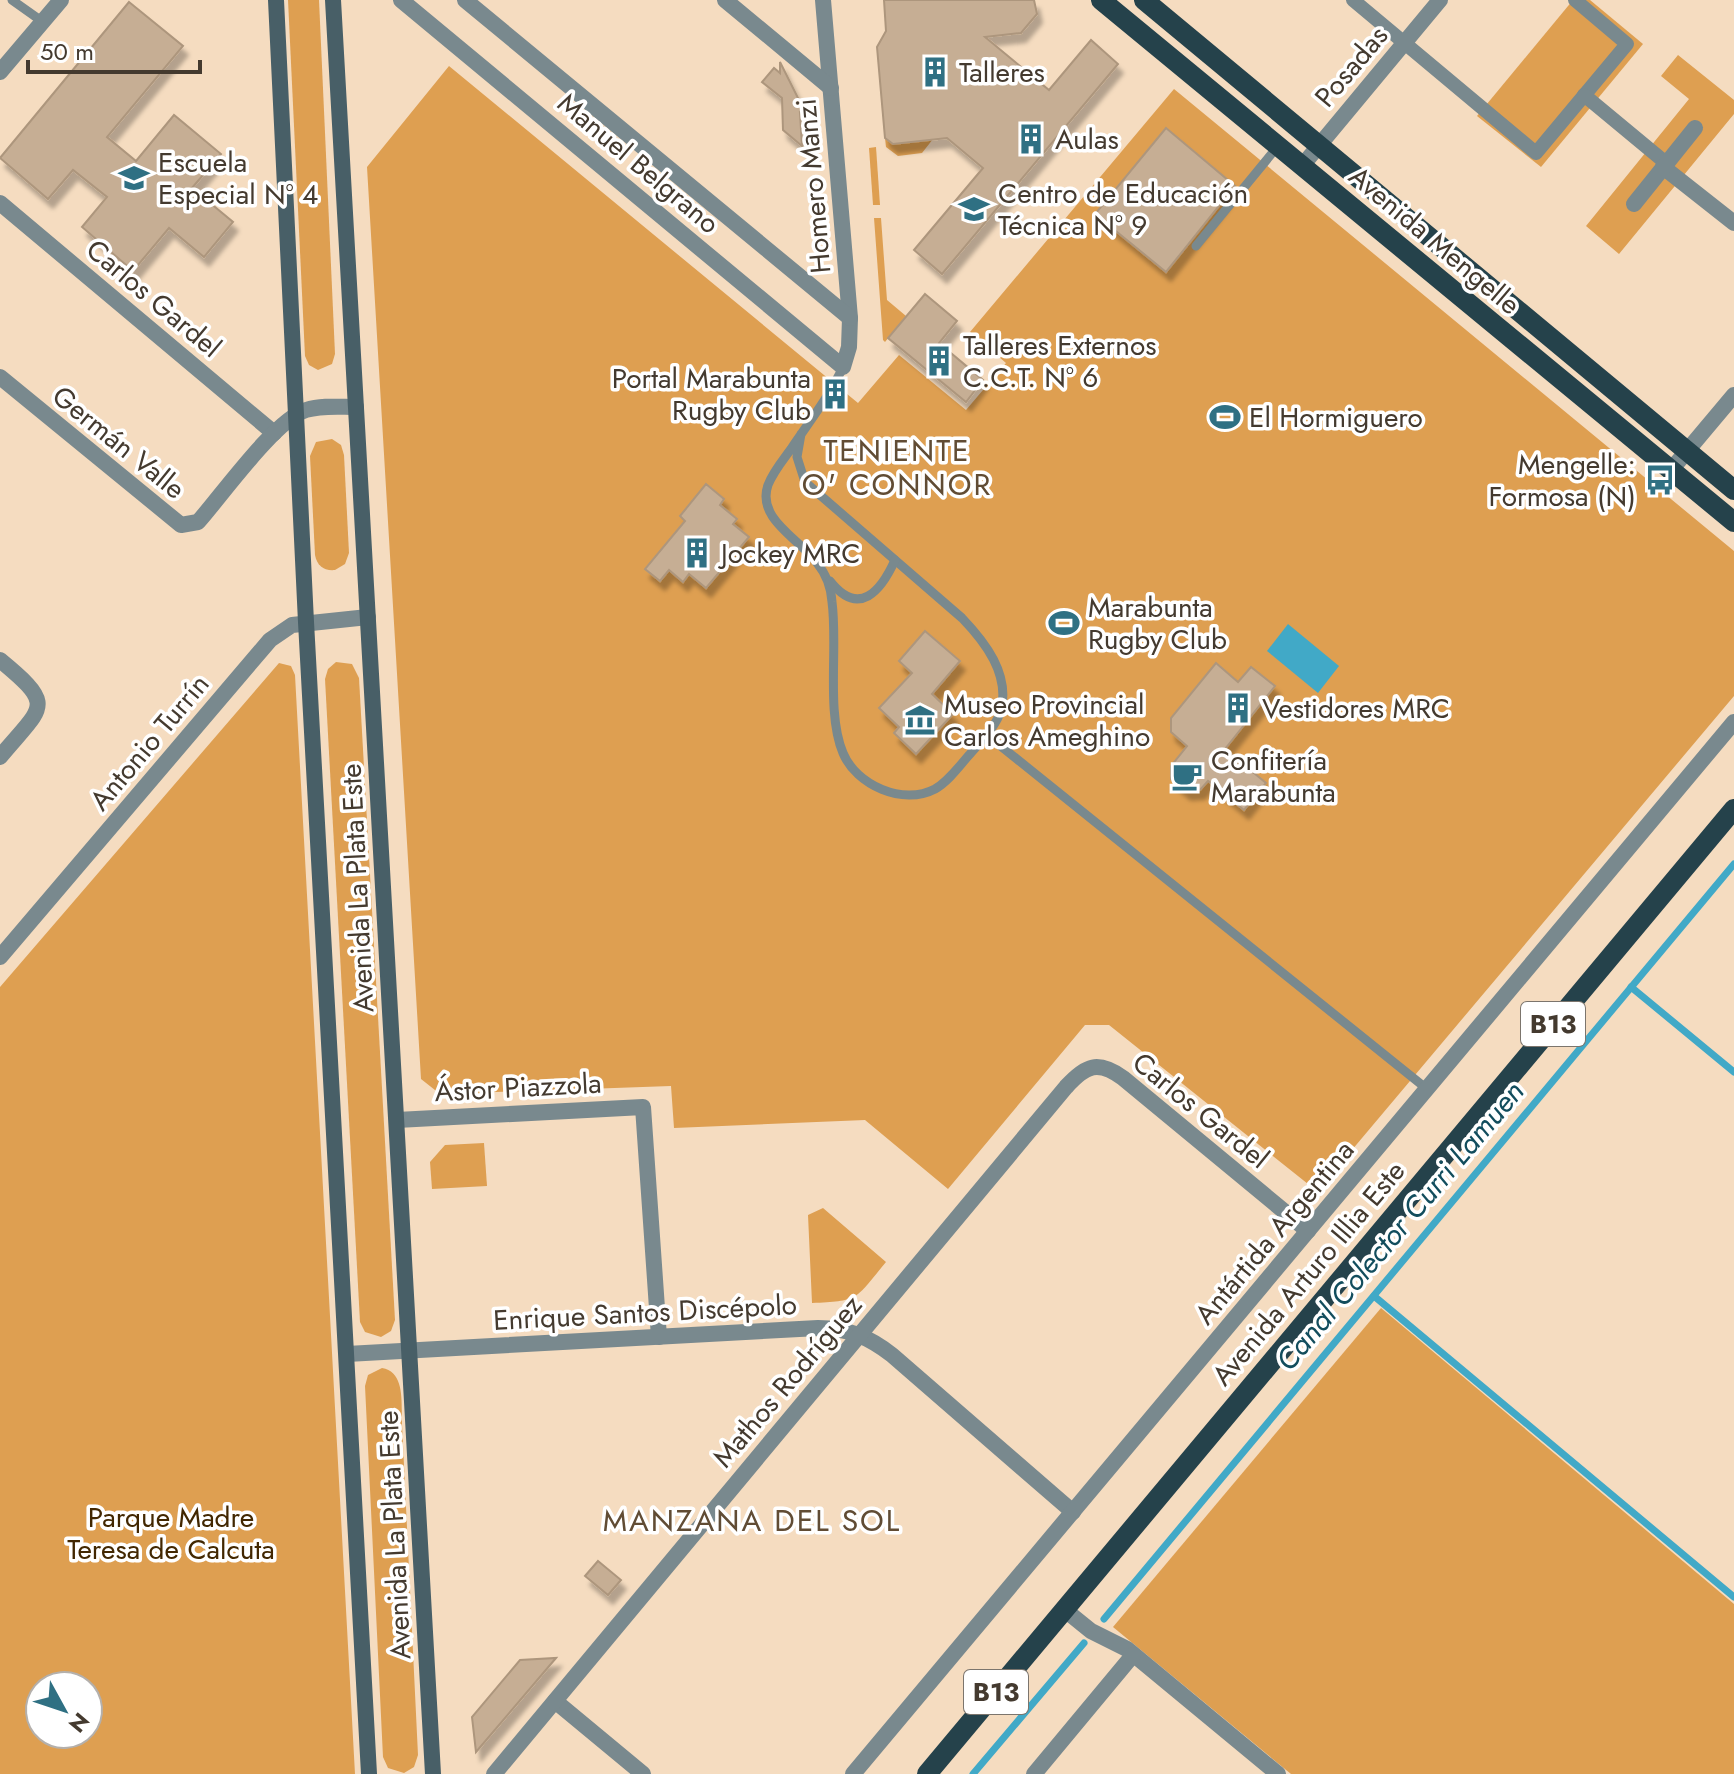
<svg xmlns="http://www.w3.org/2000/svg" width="1734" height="1774" font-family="Jost,sans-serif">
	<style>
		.green { fill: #de9f51; fill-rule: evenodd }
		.water { fill: #41a9c7 }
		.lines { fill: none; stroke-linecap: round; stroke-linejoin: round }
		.stream { stroke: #41a9c7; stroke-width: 7 }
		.building { fill: #c6ae94; stroke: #ad967d; stroke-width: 2; filter: url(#shadow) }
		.service { stroke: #79898e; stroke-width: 9 }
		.pedestrian { stroke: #79898e; stroke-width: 14 }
		.minor { stroke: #79898e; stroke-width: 16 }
		.tertiary { stroke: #79898e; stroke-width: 16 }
		.secondary { stroke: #485f67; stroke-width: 16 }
		.primary { stroke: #25424b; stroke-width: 20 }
		.labels { text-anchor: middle; stroke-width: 7; stroke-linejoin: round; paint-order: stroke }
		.shield { fill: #fff; stroke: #7c756d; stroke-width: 2 }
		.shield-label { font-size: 26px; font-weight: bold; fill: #443a2f }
		.street-label { font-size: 28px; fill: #443a2f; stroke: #fff }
		.poi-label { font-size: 28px; fill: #443a2f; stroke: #fff; text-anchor: start }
		.park-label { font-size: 28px; fill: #422701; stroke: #fff }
		.neighbourhood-label { font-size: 30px; letter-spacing: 2px; fill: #614c34; stroke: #fff }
		.water-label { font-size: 30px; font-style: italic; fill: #124d5d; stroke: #fff }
	</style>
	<defs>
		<filter id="shadow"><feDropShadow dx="5" dy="9" stdDeviation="2" flood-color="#0004"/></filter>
	</defs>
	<rect width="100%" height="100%" fill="#f5dcc0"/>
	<!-- green -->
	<g class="green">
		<polygon points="288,0 319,0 335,354 332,364 318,370 309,365 305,356"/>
		<polygon points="1573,0 1590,0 1643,44 1541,167 1477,116"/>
		<polygon points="1678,55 1734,100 1734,114 1619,254 1586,226 1689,99 1661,76"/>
		<polygon points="449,66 858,403 899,355 966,410 1006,363 970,332 1174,89 1734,551 1734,696 1325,1182 1308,1184 1109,1025 1085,1025 948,1189 865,1120 674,1128 671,1086 440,1094 421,1079 367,167"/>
		<polygon points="885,138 893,144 933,139 922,153 898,156 886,147"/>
		<polygon points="876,147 880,205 873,205 869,148"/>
		<polygon points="874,218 881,218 887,300 906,316 885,342 883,340"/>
		<path d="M332,439L341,445L344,455L349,553L345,564L335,570C324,571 317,566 315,555L310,456L316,442Z"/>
		<polygon points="336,662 352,664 359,678 395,1320 391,1331 381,1337 365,1332 360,1322 325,679 328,669"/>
		<path d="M279,663L291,666L295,675L355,1774H0V987ZM88,1686V1734H40V1686Z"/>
		<polygon points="484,1143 487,1186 432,1189 430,1162 445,1145"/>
		<path d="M823,1208L886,1262C855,1299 861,1301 812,1303L808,1215Z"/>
		<polygon points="1381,1308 1734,1604 1734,1774 1291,1774 1113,1627"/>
		<path d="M382,1368C406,1372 401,1405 402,1424L418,1755L414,1767L404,1773L388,1768L383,1757L365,1386L368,1375Z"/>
	</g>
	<!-- water -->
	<polygon class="water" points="1288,624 1339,666 1318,693 1267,651"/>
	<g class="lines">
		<!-- stream -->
		<g class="stream">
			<polyline points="1631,987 1734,1072"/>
			<polyline points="1374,1296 1734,1597"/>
			<polyline points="1104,1619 1734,864"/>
			<polyline points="973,1774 1084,1643"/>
		</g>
	</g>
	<!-- building -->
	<g class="building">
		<polygon points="884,0 1034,0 1037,14 1021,33 985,37 1049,90 1091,40 1118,64 942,274 914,250 983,168 947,138 893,144 885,138 877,47 886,31"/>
		<polygon points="129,2 183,46 107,137 136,161 174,115 221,154 192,188 233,222 204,257 169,228 133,271 82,227 107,197 73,170 48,199 0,158"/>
		<polygon points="780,62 809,120 800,113 802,146 783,130 782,98 762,82 774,68 780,73"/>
		<polygon points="1166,128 1235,186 1166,272 1095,214"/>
		<polygon points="925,294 957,321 939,343 983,380 966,402 888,338"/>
		<polygon points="706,484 724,499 720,505 737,519 733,524 749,537 706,588 689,574 683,582 669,570 660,581 645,569 685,521 680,516"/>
		<polygon points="925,631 960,661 932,694 953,714 916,754 894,733 899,727 879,708 912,673 899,661"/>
		<polygon points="1216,663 1238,682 1251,667 1275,686 1225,749 1266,783 1244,810 1208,781 1200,790 1186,791 1171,779 1171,766 1187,746 1171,732 1171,718"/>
		<polygon points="598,1561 621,1580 608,1595 585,1576"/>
		<polygon points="556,1658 476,1752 472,1717 520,1660"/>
	</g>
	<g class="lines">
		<!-- service -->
		<g class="service">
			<polyline points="12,0 43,22"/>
			<polyline points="1196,246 1278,146"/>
			<path d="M801,434L797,457L805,482L962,618C985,642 1010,674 1001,710C996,727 981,741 970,754C960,765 949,781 935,789C903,806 856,785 843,753C826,713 838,646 832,602C831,587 826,574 817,563C800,539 756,519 768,485C773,472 783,460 791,449C809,422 829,397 843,367"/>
			<path d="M830,581C859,618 881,591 895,560"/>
			<polyline points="987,735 1427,1089"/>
		</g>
		<!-- pedestrian -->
		<g class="pedestrian">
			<polyline points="1353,0 1536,153 1627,44 1575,0"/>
			<polyline points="1584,95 1666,163"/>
		</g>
		<!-- minor -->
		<g class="minor">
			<polyline points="401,0 843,367 849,347 850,318 823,0"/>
			<polyline points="465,0 850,318"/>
			<polyline points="725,0 831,88"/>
			<polyline points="1302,166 1440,0"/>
			<polyline points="1663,167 1734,223"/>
			<polyline points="0,203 274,433"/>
			<polyline points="1634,204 1695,128"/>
			<path d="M0,377L181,525L198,522C222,495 275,420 306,410C322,405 340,407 356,407"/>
			<polyline points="1671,470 1734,395"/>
			<path d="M0,660C57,707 43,705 0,757"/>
			<polyline points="0,957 270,640 292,625 368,617"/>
			<polyline points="397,1120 643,1107 659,1337"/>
			<path d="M347,1354L818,1328C848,1328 869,1337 892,1355L1073,1512"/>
			<polyline points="1065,1610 1091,1631 1127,1649 1278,1774"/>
			<polyline points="555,1701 643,1774"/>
			<path d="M494,1774L1066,1087C1086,1065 1098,1060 1123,1078L1308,1231"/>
			<polyline points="853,1774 1734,722"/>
			<polyline points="1034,1774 1133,1655"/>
		</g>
		<!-- tertiary -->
		<polyline class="tertiary" points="0,72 61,0"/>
		<!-- secondary -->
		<g class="secondary">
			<polyline points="276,0 306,622 369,1774"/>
			<polyline points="333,0 433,1774"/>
		</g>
		<!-- primary -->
		<g class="primary">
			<polyline points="1101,0 1734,522"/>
			<polyline points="1144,0 1734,490"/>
			<polyline points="927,1774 1734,809"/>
		</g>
	</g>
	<!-- icons -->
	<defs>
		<g id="building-bare" transform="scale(2.4)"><path d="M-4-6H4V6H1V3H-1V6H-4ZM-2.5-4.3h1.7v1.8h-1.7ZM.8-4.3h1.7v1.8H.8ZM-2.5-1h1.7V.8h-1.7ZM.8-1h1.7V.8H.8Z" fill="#2f7083" stroke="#fff" stroke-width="2.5" paint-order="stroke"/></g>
		<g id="school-bare" transform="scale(2.4)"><path d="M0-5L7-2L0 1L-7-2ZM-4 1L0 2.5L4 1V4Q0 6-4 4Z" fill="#2f7083" stroke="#fff" stroke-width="2.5" paint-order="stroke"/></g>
		<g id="stadium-bare" transform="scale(2.4)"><path d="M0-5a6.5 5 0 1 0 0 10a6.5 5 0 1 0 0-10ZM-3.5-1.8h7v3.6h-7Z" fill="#2f7083" stroke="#fff" stroke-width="2.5" paint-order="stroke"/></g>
		<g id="bus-bare" transform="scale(2.4)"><path d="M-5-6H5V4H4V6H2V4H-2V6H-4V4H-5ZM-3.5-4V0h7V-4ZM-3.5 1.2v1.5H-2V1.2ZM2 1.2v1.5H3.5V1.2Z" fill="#2f7083" stroke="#fff" stroke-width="2.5" paint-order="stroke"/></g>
		<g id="museum-bare" transform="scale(2.4)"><path d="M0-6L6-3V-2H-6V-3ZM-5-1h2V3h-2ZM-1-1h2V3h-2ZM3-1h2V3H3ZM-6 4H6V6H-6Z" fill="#2f7083" stroke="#fff" stroke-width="2.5" paint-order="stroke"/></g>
		<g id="cafe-bare" transform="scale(2.4)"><path d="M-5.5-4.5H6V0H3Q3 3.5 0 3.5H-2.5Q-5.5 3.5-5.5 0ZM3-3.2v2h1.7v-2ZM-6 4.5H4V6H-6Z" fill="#2f7083" stroke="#fff" stroke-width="2.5" paint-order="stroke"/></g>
	</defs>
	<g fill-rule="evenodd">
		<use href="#building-bare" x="935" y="72"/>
		<use href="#building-bare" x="1031" y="139"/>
		<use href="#school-bare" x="134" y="178"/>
		<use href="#school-bare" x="974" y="209"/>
		<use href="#building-bare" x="939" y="361"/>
		<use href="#building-bare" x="835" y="394"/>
		<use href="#stadium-bare" x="1225" y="417"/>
		<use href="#bus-bare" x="1660" y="480"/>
		<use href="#building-bare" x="697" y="553"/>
		<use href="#stadium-bare" x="1064" y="623"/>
		<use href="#building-bare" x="1238" y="708"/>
		<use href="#museum-bare" x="920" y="720"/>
		<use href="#cafe-bare" x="1187" y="776"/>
	</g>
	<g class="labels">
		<!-- shield labels -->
		<g class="shield">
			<rect x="1521" y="1002" width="64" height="44" rx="6"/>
			<rect x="964" y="1670" width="64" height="44" rx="6"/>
		</g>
		<g class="shield-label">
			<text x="1553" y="1033">B13</text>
			<text x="996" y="1701">B13</text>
		</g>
		<!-- street labels -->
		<g class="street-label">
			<text transform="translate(1351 66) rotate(-50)" y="10">Posadas</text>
			<text transform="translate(639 163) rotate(40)" y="10">Manuel Belgrano</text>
			<text transform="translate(813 186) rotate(-95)" y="10">Homero Manzi</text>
			<text transform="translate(1435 240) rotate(40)" y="10">Avenida Mengelle</text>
			<text transform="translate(154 298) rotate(40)" y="10">Carlos Gardel</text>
			<text transform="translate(119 442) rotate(39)" y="10">Germán Valle</text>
			<text transform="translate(149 742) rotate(-50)" y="10">Antonio Turrín</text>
			<text transform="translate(357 888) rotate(-93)" y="10">Avenida La Plata Este</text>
			<text transform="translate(518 1087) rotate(-3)" y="10">Ástor Piazzola</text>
			<text transform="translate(1201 1110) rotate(39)" y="10">Carlos Gardel</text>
			<text transform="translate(1274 1232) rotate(-50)" y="10">Antártida Argentina</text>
			<text transform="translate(1308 1273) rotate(-50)" y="10">Avenida Arturo Illia Este</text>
			<text transform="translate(645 1312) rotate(-3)" y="10">Enrique Santos Discépolo</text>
			<text transform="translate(787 1381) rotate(-50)" y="10">Mathos Rodríguez</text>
			<text transform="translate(394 1535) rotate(-93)" y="10">Avenida La Plata Este</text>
		</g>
		<!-- poi labels -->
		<g class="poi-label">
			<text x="959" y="82">Talleres</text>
			<text x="1055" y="149">Aulas</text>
			<text x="158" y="172">Escuela<tspan x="158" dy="32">Especial N° 4</tspan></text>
			<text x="998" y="203">Centro de Educación<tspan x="998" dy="32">Técnica Nº 9</tspan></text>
			<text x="963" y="355">Talleres Externos<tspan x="963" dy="32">C.C.T. N° 6</tspan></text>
			<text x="811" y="388" text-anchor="end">Portal Marabunta<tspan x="811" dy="32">Rugby Club</tspan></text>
			<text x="1249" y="427">El Hormiguero</text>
			<text x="1636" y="474" text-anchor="end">Mengelle:<tspan x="1636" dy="32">Formosa (N)</tspan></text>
			<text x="721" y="563">Jockey MRC</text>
			<text x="1088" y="617">Marabunta<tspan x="1088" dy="32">Rugby Club</tspan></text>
			<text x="944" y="714">Museo Provincial<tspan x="944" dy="32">Carlos Ameghino</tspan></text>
			<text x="1262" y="718">Vestidores MRC</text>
			<text x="1211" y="770">Confitería<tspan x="1211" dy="32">Marabunta</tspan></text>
		</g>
		<!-- park labels -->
		<g class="park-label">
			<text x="171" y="1527">Parque Madre<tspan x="171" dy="32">Teresa de Calcuta</tspan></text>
		</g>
		<!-- neighbourhood labels -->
		<g class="neighbourhood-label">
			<text x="897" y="461">TENIENTE<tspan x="897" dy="34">O' CONNOR</tspan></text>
			<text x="752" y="1531">MANZANA DEL SOL</text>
		</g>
		<!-- water labels -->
		<g class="water-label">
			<text transform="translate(1400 1226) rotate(-50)" y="10">Canal Colector Curri Lamuen</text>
		</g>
	</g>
	<!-- north arrow -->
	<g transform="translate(64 1710) rotate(130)"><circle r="38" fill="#ffffff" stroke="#b4b0ac" stroke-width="2"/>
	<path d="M0-6L14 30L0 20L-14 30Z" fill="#2f7083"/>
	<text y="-12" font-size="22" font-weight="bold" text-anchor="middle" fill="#443a2f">N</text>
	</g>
	<!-- scale -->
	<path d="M28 60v12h172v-12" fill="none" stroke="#443a2f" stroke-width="4"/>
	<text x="40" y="60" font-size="24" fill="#443a2f" stroke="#ffffff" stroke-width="6" paint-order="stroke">50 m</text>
</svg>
